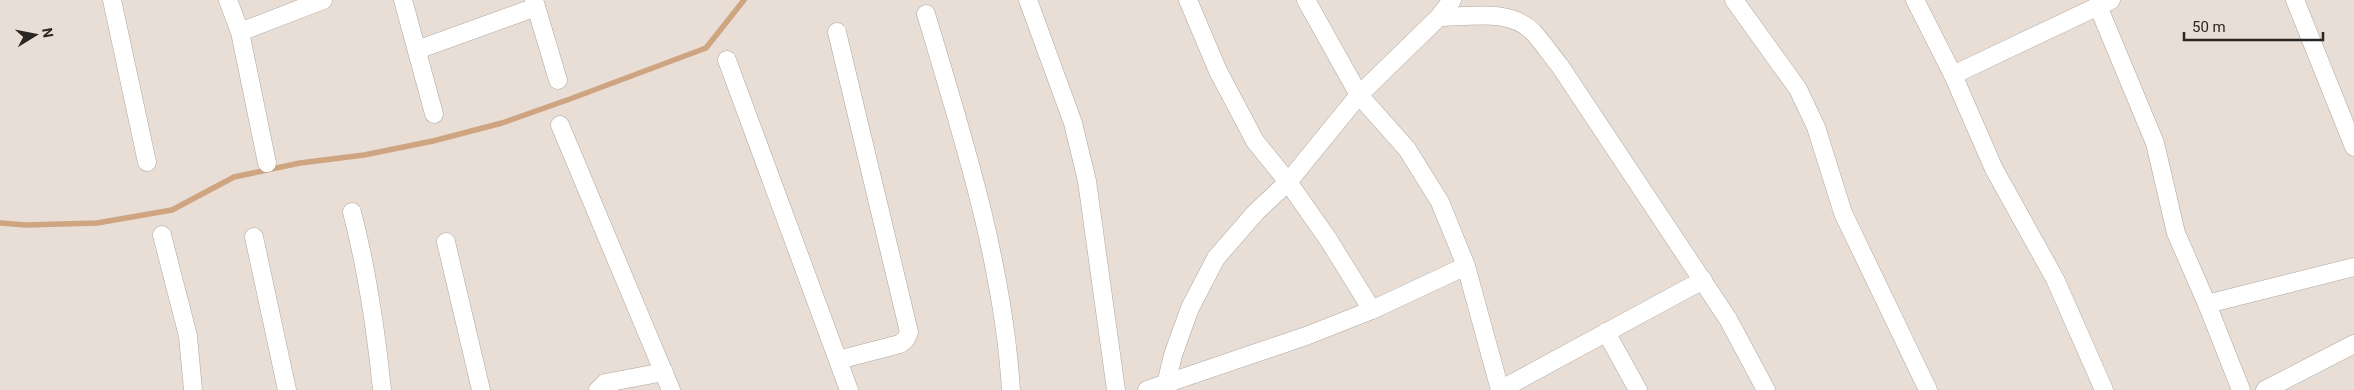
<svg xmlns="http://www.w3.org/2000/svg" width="2354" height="390" font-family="Roboto,sans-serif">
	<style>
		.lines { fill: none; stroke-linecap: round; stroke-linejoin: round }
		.stream { stroke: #cfa480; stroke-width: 5.5 }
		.minor-casing { stroke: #afa69e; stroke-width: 19 }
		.minor { stroke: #fff; stroke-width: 18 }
	</style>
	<rect width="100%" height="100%" fill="#e8ded6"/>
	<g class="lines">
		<!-- stream -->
		<polyline class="stream" points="0,223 26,225 97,223 172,210 234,177 300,163 364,155 433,141 502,123 570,99 706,48 744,0"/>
		<!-- minor casing -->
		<g class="minor-casing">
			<g id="minor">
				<polyline points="112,0 147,162"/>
				<polyline points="228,0 240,32 267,163"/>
				<polyline points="403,0 434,114"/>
				<polyline points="534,0 558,80"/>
				<polyline points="1028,0 1073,123 1087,181 1116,390"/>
				<polyline points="1188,0 1218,71 1255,141 1288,182 1328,239 1372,310"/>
				<polyline points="1306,0 1359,95 1407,149 1440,202 1466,266 1500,390"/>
				<polyline points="1734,0 1798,89 1816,127 1843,213 1928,390"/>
				<polyline points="1915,0 1953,75 1994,169 2055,279 2104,390"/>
				<polyline points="2295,0 2354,147"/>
				<polyline points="2098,6 2155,143 2176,233 2207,304 2241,390"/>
				<path d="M926,14C963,137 1003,262 1011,390"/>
				<path d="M1439,17C1469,17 1510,8 1533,32C1543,43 1551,55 1560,66L1728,319L1766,390"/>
				<polyline points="240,32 323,0"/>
				<polyline points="837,32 909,332 906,339 900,344 838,360"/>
				<polyline points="417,50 536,7"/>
				<polyline points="727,60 849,390"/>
				<polyline points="1953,75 2111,0"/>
				<polyline points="560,125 671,390"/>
				<path d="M352,212C367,270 376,330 382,390"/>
				<polyline points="162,235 188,336 193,390"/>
				<polyline points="254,237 287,390"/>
				<polyline points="446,242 481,390"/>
				<polyline points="2207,304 2354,267"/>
				<polyline points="1606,332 1638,390"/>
				<polyline points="598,390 605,383 664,372"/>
				<polyline points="1147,390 1306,336 1372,310 1466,266"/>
				<polyline points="1168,390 1166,384 1173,355 1190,308 1216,258 1256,212 1288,182 1359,95 1439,17 1452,0"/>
				<polyline points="1500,390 1703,280"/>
				<polyline points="2265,390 2354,344"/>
			</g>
		</g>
		<!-- minor -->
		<use href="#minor" class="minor"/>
	</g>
	<!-- north arrow -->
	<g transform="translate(35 35) rotate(80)" stroke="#e8ded6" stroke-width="4" paint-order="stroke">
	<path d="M0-4L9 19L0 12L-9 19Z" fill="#2a2623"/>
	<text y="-8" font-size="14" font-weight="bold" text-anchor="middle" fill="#2a2623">N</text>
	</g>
	<!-- scale -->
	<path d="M2184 32v8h139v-8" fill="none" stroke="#2a2623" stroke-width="2.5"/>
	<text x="2192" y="32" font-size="15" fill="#2a2623" stroke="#e8ded6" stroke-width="4" paint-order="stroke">50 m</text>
</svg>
